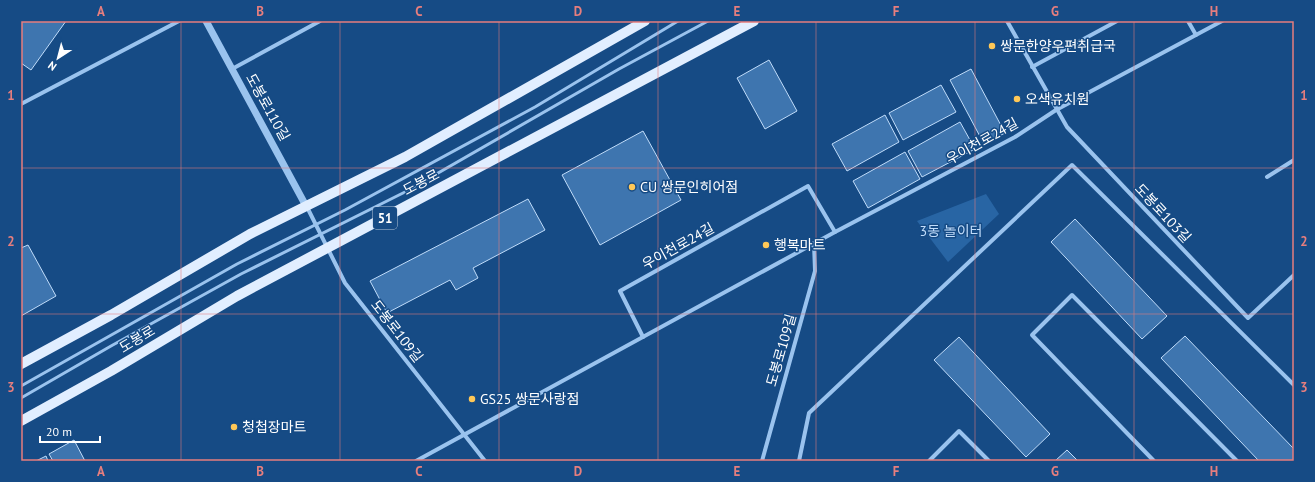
<svg xmlns="http://www.w3.org/2000/svg" width="1315" height="482" font-family="'PT Sans','Noto Sans KR',sans-serif">
	<style>
		.green { fill: #2865a4 }
		.building { fill: #3e75af; stroke: #c0dcfa }
		.lines { fill: none; stroke-linecap: round; stroke-linejoin: round }
		.service { stroke: #9ac3ee; stroke-width: 3 }
		.minor { stroke: #9ac3ee; stroke-width: 4 }
		.tertiary { stroke: #9ac3ee; stroke-width: 7 }
		.primary { stroke: #e1eeff; stroke-width: 10 }
		.grid { fill: none; stroke: #e67e7e; stroke-width: 1; stroke-opacity: 0.55 }
		.poi-dot { fill: #ffc857; stroke: #164b85; stroke-width: 1.5 }
		.labels { text-anchor: middle; stroke-width: 3; stroke-linejoin: round; paint-order: stroke }
		.shield { fill: #164b85; stroke: #b9c9da; stroke-width: 1 }
		.shield-label { font-size: 13px; font-weight: bold; fill: #fff }
		.poi-label { font-size: 14px; fill: #fff; stroke: #164b85; text-anchor: start }
		.street-label { font-size: 14px; fill: #fff; stroke: #164b85 }
		.park-label { font-size: 14px; fill: #c0dcfa; stroke: #164b85 }
		.neatline { fill: none; stroke: #e67e7e; stroke-width: 1.5 }
		.grid-label { font-size: 13px; text-anchor: middle; font-weight: bold; fill: #e67e7e }
	</style>
	<rect width="100%" height="100%" fill="#164b85"/>
	<!-- green -->
	<polygon class="green" points="986,194 999,214 948,262 917,221"/>
	<!-- building -->
	<g class="building">
		<polygon points="21,21 66,21 31,70 21,63"/>
		<polygon points="769,60 797,111 765,129 737,78"/>
		<polygon points="971,69 1005,133 984,144 950,80"/>
		<polygon points="941,85 956,112 903,140 889,113"/>
		<polygon points="885,115 899,142 847,171 832,144"/>
		<polygon points="960,122 975,149 922,177 908,151"/>
		<polygon points="643,131 681,200 600,245 562,175"/>
		<polygon points="905,152 920,179 868,208 853,181"/>
		<polygon points="528,199 545,230 473,268 478,278 456,290 450,280 387,313 370,281"/>
		<polygon points="1075,219 1167,316 1142,339 1051,242"/>
		<polygon points="28,245 56,296 21,316 21,248"/>
		<polygon points="1185,336 1294,449 1294,461 1259,461 1161,358"/>
		<polygon points="959,337 1050,434 1026,457 934,360"/>
		<polygon points="74,440 85,461 53,461 49,454"/>
		<polygon points="1067,450 1078,461 1055,461"/>
		<polygon points="46,456 48,461 36,461"/>
	</g>
	<g class="lines">
		<!-- service -->
		<g class="service">
			<polyline points="21,386 237,264 345,210 535,107 678,21"/>
			<polyline points="21,398 111,346 241,274 405,192 619,69 708,21"/>
		</g>
		<!-- minor -->
		<g class="minor">
			<polyline points="1007,21 1067,127 1248,318 1294,275"/>
			<polyline points="1188,21 1196,35"/>
			<polyline points="1032,67 1117,21"/>
			<polyline points="232,69 320,21"/>
			<polyline points="21,104 179,21"/>
			<polyline points="1267,177 1294,160"/>
			<polyline points="307,207 345,283 485,461"/>
			<polyline points="643,337 620,291 808,186 835,232"/>
			<polyline points="416,461 835,232 1015,137 1056,110 1222,21"/>
			<polyline points="762,461 815,271 814,243"/>
			<polyline points="799,461 809,413 1072,165 1294,385"/>
			<polyline points="929,461 959,431 989,461"/>
			<polyline points="1154,461 1032,335 1072,295 1237,461"/>
		</g>
		<!-- tertiary -->
		<polyline class="tertiary" points="206,21 306,206"/>
		<!-- primary -->
		<g class="primary">
			<polyline points="21,364 111,315 250,234 405,157 645,21"/>
			<polyline points="21,421 111,371 237,296 754,21"/>
		</g>
	</g>
	<!-- grid -->
	<path class="grid" d="M181,21V461M340,21V461M499,21V461M658,21V461M816,21V461M975,21V461M1134,21V461M21,168H1294M21,314H1294"/>
	<!-- markers -->
	<g class="poi-dot">
		<circle cx="992" cy="46" r="4"/>
		<circle cx="1017" cy="99" r="4"/>
		<circle cx="632" cy="187" r="4"/>
		<circle cx="766" cy="245" r="4"/>
		<circle cx="472" cy="399" r="4"/>
		<circle cx="234" cy="427" r="4"/>
	</g>
	<g class="labels">
		<!-- shield labels -->
		<rect class="shield" x="373" y="207" width="24" height="22" rx="3"/>
		<g class="shield-label">
			<text x="385" y="223">51</text>
		</g>
		<!-- poi labels -->
		<g class="poi-label">
			<text x="1000" y="51">쌍문한양우편취급국</text>
			<text x="1025" y="104">오색유치원</text>
			<text x="640" y="192">CU 쌍문인히어점</text>
			<text x="774" y="250">행복마트</text>
			<text x="480" y="404">GS25 쌍문사랑점</text>
			<text x="242" y="432">청첩장마트</text>
		</g>
		<!-- street labels -->
		<g class="street-label">
			<text transform="translate(268 107) rotate(61)" y="5">도봉로110길</text>
			<text transform="translate(982 141) rotate(-29)" y="5">우이천로24길</text>
			<text transform="translate(421 182) rotate(-28)" y="5">도봉로</text>
			<text transform="translate(1163 213) rotate(47)" y="5">도봉로103길</text>
			<text transform="translate(678 246) rotate(-29)" y="5">우이천로24길</text>
			<text transform="translate(397 331) rotate(52)" y="5">도봉로109길</text>
			<text transform="translate(137 339) rotate(-31)" y="5">도봉로</text>
			<text transform="translate(781 350) rotate(-74)" y="5">도봉로109길</text>
		</g>
		<!-- park labels -->
		<g class="park-label">
			<text x="951" y="236">3동 놀이터</text>
		</g>
	</g>
	<!-- border -->
	<rect width="1315" height="482" fill="none" stroke="#164b85" stroke-width="44"/>
	<!-- north arrow -->
	<g transform="translate(58 58) rotate(216)" stroke="#164b85" stroke-width="3" paint-order="stroke">
	<path d="M0-3L7 15L0 10L-7 15Z" fill="#ffffff"/>
	<text y="-6" font-size="11" font-weight="bold" text-anchor="middle" fill="#ffffff">N</text>
	</g>
	<!-- scale -->
	<path d="M40 436v6h60v-6" fill="none" stroke="#ffffff" stroke-width="2"/>
	<text x="46" y="436" font-size="12" fill="#ffffff" stroke="#164b85" stroke-width="3" paint-order="stroke">20 m</text>
	<rect x="22" y="22" width="1271" height="438" class="neatline"/>
	<g class="grid-label">
		<text x="101" y="16">A</text>
		<text x="260" y="16">B</text>
		<text x="419" y="16">C</text>
		<text x="578" y="16">D</text>
		<text x="737" y="16">E</text>
		<text x="896" y="16">F</text>
		<text x="1055" y="16">G</text>
		<text x="1214" y="16">H</text>
		<text x="11" y="100">1</text>
		<text x="1304" y="100">1</text>
		<text x="11" y="246">2</text>
		<text x="1304" y="246">2</text>
		<text x="11" y="392">3</text>
		<text x="1304" y="392">3</text>
		<text x="101" y="476">A</text>
		<text x="260" y="476">B</text>
		<text x="419" y="476">C</text>
		<text x="578" y="476">D</text>
		<text x="737" y="476">E</text>
		<text x="896" y="476">F</text>
		<text x="1055" y="476">G</text>
		<text x="1214" y="476">H</text>
	</g>
</svg>
